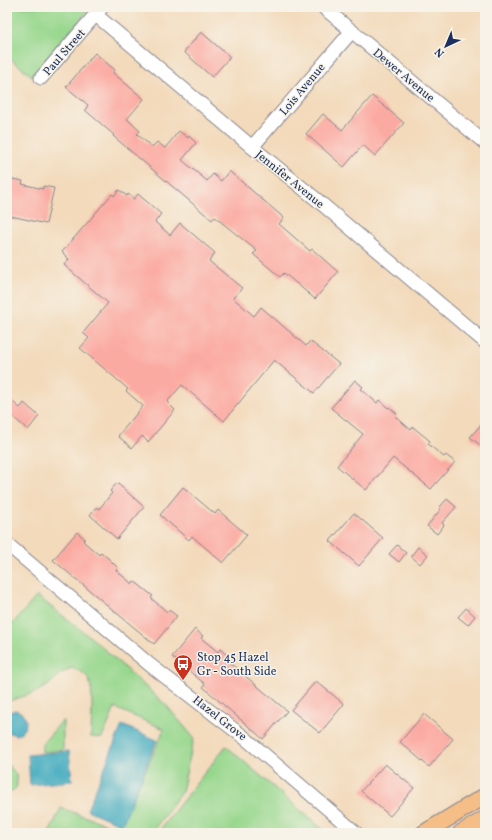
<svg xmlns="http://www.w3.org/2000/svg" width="492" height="840" font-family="Vollkorn,serif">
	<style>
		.green { fill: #97d78d; stroke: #598376 }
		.water { fill: #3faabf; stroke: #2d6c8e }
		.building { fill: #fbaaa2 }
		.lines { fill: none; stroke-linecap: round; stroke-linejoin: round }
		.minor-casing { stroke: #87848c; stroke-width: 15 }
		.major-casing { stroke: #87848c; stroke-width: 18 }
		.minor { stroke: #fff; stroke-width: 13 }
		.major { stroke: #f6be87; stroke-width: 16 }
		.labels { text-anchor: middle; stroke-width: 3; stroke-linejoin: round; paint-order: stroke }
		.street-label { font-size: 12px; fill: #1b2f5e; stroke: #f7f3e8 }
		.poi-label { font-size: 12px; fill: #1b2f5e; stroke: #f7f3e8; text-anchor: start }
	</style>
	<rect width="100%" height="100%" fill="#f7f3e8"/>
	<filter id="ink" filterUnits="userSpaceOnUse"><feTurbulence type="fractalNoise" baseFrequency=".025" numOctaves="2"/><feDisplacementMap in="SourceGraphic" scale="8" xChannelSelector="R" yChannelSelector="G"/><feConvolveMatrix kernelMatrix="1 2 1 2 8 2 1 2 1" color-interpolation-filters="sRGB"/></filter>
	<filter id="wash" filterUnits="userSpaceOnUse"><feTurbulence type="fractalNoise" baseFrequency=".012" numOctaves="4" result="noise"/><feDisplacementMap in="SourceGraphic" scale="16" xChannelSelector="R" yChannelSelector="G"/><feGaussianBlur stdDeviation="0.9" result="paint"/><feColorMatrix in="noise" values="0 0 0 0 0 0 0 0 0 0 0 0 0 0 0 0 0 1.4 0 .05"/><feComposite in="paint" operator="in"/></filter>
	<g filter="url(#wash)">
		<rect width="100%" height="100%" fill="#f3dabb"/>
		<!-- green -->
		<g class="green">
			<polygon points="7,7 91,7 32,76 7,56"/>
			<path d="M37,596L94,640L166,705L194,738L182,791L155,828L149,833H49L61,808L120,829L164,729L115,708L102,738L91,737C91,723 95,687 87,677C83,672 78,670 71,668L60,674L49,685L36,692L7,702V630Z"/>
			<polygon points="63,720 63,750 42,752 42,744"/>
			<polygon points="226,746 327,833 157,833"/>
			<polygon points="7,764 16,774 17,786 14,790 7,793"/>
		</g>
		<!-- water -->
		<g class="water">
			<path d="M15,710C29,713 30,730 16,735L7,732V713Z"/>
			<polygon points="122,725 157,740 122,825 87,810"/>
			<polygon points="69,751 72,781 30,785 28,755"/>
		</g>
		<g id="blocks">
			<!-- building -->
			<g class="building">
				<polygon points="201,32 230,57 212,77 184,52"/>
				<polygon points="95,53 115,70 113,73 144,99 127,119 140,131 137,134 152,147 157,142 165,148 179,131 188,138 189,136 196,143 182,160 207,181 213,174 221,181 229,171 284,218 279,224 310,251 312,249 338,272 315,299 284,273 280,277 253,254 257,251 215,217 212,220 113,136 114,135 85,110 88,105 66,87"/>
				<polygon points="372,96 404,123 375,156 363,145 344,167 306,134 323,114 342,130"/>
				<polygon points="12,179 23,181 22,184 43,189 43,186 54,188 46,224 7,215 7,203"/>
				<polygon points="119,190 127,196 128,194 134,199 138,194 161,214 155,222 170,235 180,223 215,253 209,261 242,288 233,298 254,316 261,307 306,346 310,341 339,364 314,393 274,360 224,421 182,385 167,402 175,410 148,442 142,436 132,448 118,436 143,406 126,391 128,389 80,348 89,338 83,333 108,303 64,265 69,259 62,252 112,194 114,196"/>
				<polygon points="355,380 363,387 361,389 377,403 379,400 388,408 389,407 397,414 395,416 411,430 413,427 430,441 428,444 444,457 446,455 455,462 431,489 393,458 366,490 337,466 363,434 331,408"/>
				<polygon points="7,397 20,408 24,403 39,416 28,430 13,417 7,424"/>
				<polygon points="485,420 485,449 470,437"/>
				<polygon points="117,483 144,507 117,539 90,515 96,507 99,509 112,493 110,491"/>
				<polygon points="183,487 215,514 218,510 247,535 223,563 192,536 189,540 160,515"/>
				<polygon points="447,499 456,507 442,523 444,525 437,534 427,526 441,509 439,508"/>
				<polygon points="354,513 383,538 359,566 330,541"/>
				<polygon points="77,532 85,539 83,541 99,555 101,552 109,559 118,568 116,570 132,584 134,581 153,596 151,598 167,612 169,610 177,616 154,644 53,560"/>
				<polygon points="397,545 406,553 399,562 389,554"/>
				<polygon points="418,547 428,555 420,564 411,556"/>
				<polygon points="466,608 475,616 468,625 458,617"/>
				<polygon points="195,629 203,636 201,638 218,652 220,649 228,656 225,659 287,711 263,739 203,687 205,684 172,657"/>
				<polygon points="316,681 344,704 320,733 291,710"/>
				<polygon points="424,714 453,739 429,767 400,742"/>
				<polygon points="385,764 414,788 390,816 361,791"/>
			</g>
		</g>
	</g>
	<g filter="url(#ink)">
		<use href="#blocks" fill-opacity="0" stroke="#87848c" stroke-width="1"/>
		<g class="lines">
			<!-- minor casing -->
			<g class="minor-casing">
				<g id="minor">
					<polyline points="323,7 485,143"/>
					<polyline points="96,15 252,147 316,199 485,342"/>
					<polyline points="41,78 102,7"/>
					<polyline points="252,147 352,31"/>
					<polyline points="7,544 150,665 245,738 356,833"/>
				</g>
			</g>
			<!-- major casing -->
			<g class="major-casing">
				<g id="major">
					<polyline points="424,833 485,796"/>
					<polyline points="461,833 485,819"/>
				</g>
			</g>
			<!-- minor -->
			<use href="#minor" class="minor"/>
			<!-- major -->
			<use href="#major" class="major"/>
		</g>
	</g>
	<!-- icons -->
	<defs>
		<g id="bus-pin" transform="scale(1)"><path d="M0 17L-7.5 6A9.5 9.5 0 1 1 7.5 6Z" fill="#c8321e" stroke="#f7f3e8"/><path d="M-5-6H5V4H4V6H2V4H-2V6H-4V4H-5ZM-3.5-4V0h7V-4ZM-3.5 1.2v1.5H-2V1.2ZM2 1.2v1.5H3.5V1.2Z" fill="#fff"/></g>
	</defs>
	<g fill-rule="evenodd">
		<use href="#bus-pin" x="183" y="664"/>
	</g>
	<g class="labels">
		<!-- street labels -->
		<g class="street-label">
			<text transform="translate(64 52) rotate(-49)" y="4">Paul Street</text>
			<text transform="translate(404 75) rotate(40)" y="4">Dewer Avenue</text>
			<text transform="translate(302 89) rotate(-50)" y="4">Lois Avenue</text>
			<text transform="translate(290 179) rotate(39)" y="4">Jennifer Avenue</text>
			<text transform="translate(220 718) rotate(38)" y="4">Hazel Grove</text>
		</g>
		<!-- poi labels -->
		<g class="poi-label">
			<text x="197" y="661">Stop 45 Hazel<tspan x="197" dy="14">Gr - South Side</tspan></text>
		</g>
	</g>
	<!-- margin -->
	<rect width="492" height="840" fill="none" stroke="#f7f3e8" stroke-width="24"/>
	<!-- north arrow -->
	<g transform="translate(446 46) rotate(224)" stroke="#f7f3e8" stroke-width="3" paint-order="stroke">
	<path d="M0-3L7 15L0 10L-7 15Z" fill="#1b2f5e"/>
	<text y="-6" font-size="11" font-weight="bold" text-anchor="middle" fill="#1b2f5e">N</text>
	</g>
</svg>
